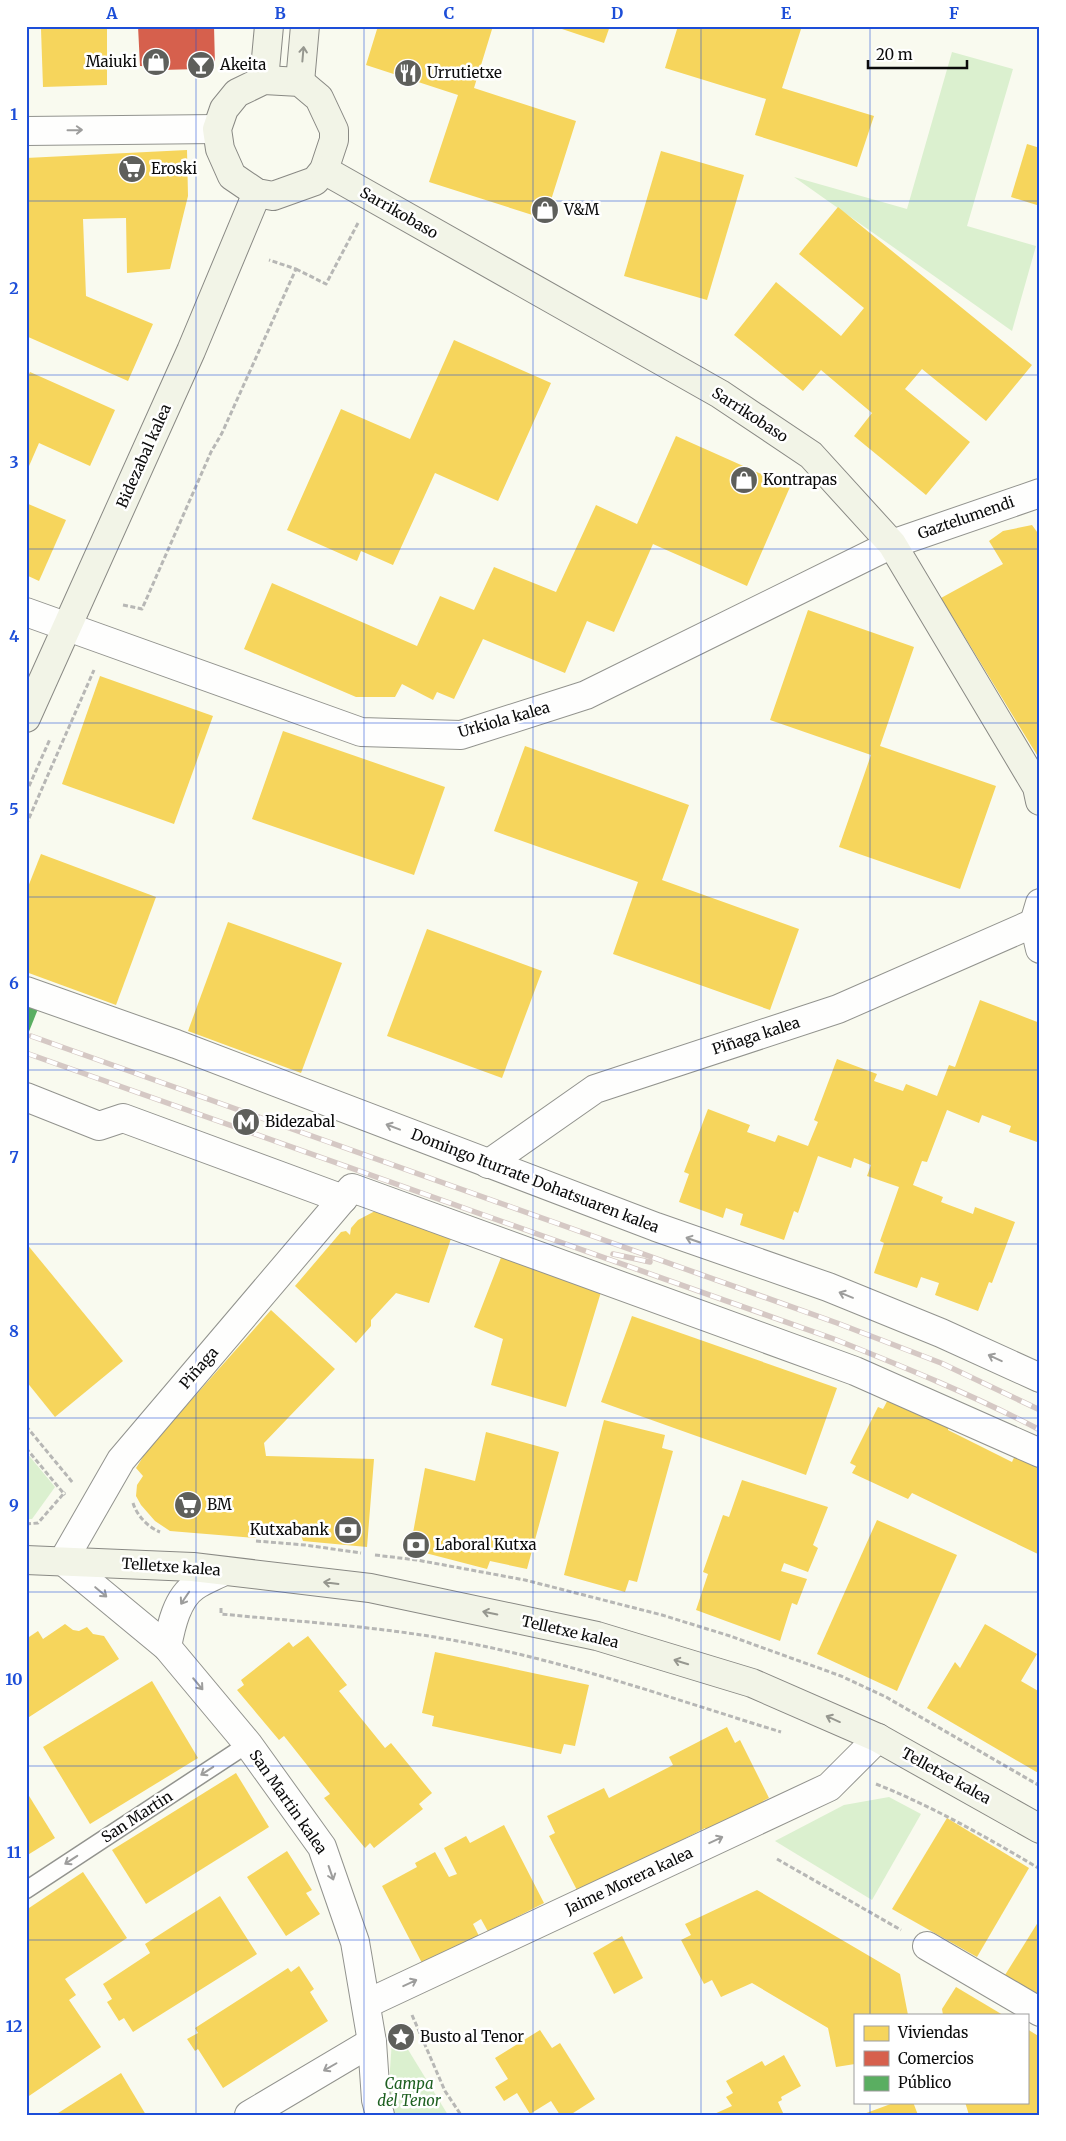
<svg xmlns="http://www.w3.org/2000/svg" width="1066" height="2141" font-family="Merriweather,serif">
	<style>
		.green { fill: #dbf0cf }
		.homes { fill: #f6d55c }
		.shops { fill: #d6604d }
		.public { fill: #5aae61 }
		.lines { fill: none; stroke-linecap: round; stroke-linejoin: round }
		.lane-casing { stroke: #92938e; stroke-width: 19 }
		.street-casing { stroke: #92938e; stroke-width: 30 }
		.secondary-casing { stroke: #898984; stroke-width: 30 }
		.path { stroke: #b7b7b5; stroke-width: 3; stroke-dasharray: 5 2.5; stroke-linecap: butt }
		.lane { stroke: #fefefd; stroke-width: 16 }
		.street { stroke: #fefefd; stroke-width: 28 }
		.secondary { stroke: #f2f4e7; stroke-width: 28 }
		.rail-casing { stroke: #d5c8c4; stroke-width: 5.5 }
		.rail { stroke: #fff; stroke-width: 4; stroke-dasharray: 11; stroke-linecap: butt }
		.oneway { stroke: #96978f }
		.oneway2 { stroke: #9d9d9c }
		.grid { fill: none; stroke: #1d4ed8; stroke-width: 1; stroke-opacity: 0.55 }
		.labels { text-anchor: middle; stroke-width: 5; stroke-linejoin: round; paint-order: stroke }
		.poi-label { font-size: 15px; fill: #0b0b0b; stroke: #fff; text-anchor: start }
		.street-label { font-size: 15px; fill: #0b0b0b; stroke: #fff }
		.park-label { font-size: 15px; font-style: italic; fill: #1e6021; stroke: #fff }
		.neatline { fill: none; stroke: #1d4ed8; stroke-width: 2 }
		.grid-label { font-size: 16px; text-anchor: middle; font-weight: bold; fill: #1d4ed8 }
	</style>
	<rect width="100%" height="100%" fill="#f9faef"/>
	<!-- green -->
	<g class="green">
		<polygon points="952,52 1013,69 967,226 1036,246 1012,331 794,177 907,209"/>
		<polygon points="26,1452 55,1487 32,1519 26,1519"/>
		<polygon points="889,1797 921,1814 872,1900 775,1841 844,1805"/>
		<polygon points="393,2025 448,2115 392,2115 388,2099"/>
	</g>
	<!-- homes -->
	<g class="homes">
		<polygon points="378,26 493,26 474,88 576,121 545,219 429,182 458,95 366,65"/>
		<polygon points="553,26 610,26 604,43"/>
		<polygon points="678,26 802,26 782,88 874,116 857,167 755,135 766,99 665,68"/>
		<polygon points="107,27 107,85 43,87 41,29"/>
		<polygon points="1027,144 1040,148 1040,206 1011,197"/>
		<polygon points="187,150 188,196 170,269 127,273 126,218 83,219 86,296 153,324 128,381 26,336 26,158"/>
		<polygon points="661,151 744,175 707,300 624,276"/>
		<polygon points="838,207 1032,365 986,421 922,369 905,389 970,442 926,495 854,436 872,413 821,370 803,391 734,335 776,282 841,336 864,308 799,254"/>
		<polygon points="454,340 551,383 498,501 435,473 393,565 361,551 357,561 287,530 341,409 410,439"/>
		<polygon points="30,372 115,410 90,466 39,443 26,473 26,380"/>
		<polygon points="676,436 790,487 747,586 653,544 614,632 587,621 565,673 483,639 454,699 437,692 433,700 402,684 395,697 356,697 244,649 272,583 417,646 440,596 474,610 494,567 556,592 596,505 637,524"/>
		<polygon points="26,503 66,520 39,581 26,575"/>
		<polygon points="1032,525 1040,536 1040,760 941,598 1003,564 989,541 1003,531"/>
		<polygon points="808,610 914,647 880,746 996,786 960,889 839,847 871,755 770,720"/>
		<polygon points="100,676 213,716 174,824 62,784"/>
		<polygon points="283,731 445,787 414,875 252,819"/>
		<polygon points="525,746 689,805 662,880 799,929 770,1010 613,954 638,882 494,831"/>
		<polygon points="41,854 156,897 116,1005 26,972 26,892"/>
		<polygon points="228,922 342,963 301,1073 188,1031"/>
		<polygon points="427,929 542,971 502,1078 387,1036"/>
		<polygon points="980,1000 1040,1023 1040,1143 1009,1132 1011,1126 982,1115 979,1123 947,1110 927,1162 922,1161 913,1185 943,1197 941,1202 973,1214 975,1207 1015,1222 992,1283 989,1282 978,1311 935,1295 939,1283 921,1277 917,1288 874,1273 884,1243 880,1241 899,1187 867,1176 871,1165 854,1158 851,1168 818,1156 798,1213 794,1211 784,1240 740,1225 743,1214 726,1208 723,1218 679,1202 689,1174 684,1172 708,1109 750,1125 747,1132 775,1142 778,1135 808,1146 818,1122 814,1120 837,1059 877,1074 874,1081 903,1091 906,1084 937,1096 949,1065 955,1067"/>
		<polygon points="377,1210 455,1227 429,1303 396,1293 371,1320 371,1326 356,1343 295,1286 341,1232 346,1231 350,1235 351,1228 358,1220"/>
		<polygon points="26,1243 123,1361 55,1417 26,1381"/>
		<polygon points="502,1255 601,1292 566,1407 491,1385 503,1339 474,1327"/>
		<polygon points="271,1310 335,1369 264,1443 266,1456 374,1459 367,1547 303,1541 301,1535 260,1532 255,1538 170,1531 155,1521 141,1505 136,1496 137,1485 143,1476 136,1468 148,1449"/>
		<polygon points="632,1316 837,1388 806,1475 601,1402"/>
		<polygon points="892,1392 950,1418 948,1430 1012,1462 1017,1451 1040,1462 1040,1555 912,1493 908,1499 852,1473 856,1466 850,1463 878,1407 883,1409"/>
		<polygon points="604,1420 665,1435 662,1448 673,1451 637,1582 629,1580 625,1592 564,1575"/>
		<polygon points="486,1432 559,1452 527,1569 490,1561 487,1569 410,1549 425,1468 475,1481"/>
		<polygon points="742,1480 828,1507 813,1545 818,1548 808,1572 784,1563 781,1571 807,1579 797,1605 792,1603 780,1641 696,1610 708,1574 703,1572 723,1515 729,1517"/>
		<polygon points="877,1520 957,1555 897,1691 817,1654"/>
		<polygon points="65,1624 73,1630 79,1631 87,1627 93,1634 104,1636 119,1659 26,1719 26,1639 38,1631 43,1639"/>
		<polygon points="985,1624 1037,1654 1021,1681 1040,1692 1040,1774 927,1708 955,1662 960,1668"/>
		<polygon points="308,1636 347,1685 339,1691 385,1748 391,1743 432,1793 419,1804 423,1809 374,1848 370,1843 365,1848 324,1798 330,1794 284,1736 279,1740 237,1690 244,1685 241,1680 289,1642 293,1647"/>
		<polygon points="435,1652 589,1685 575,1746 564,1744 561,1754 432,1726 434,1716 422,1713"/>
		<polygon points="152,1681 198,1758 90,1824 43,1747"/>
		<polygon points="727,1727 735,1743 740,1740 769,1798 763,1801 766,1806 709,1835 705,1828 579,1894 549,1836 555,1833 547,1816 604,1788 609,1798 673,1765 669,1757"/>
		<polygon points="236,1773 269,1827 146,1904 112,1850"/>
		<polygon points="26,1791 55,1838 26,1856"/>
		<polygon points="947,1818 1029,1868 977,1957 892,1909"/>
		<polygon points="504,1825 544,1903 511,1920 514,1925 491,1937 481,1919 473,1924 482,1942 423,1965 382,1886 417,1867 415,1863 435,1852 449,1877 457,1874 444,1848 466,1836 470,1843"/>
		<polygon points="287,1851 312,1890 306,1893 320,1914 286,1936 247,1877"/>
		<polygon points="83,1872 127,1938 65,1979 76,1995 69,2000 101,2047 26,2098 26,1910"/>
		<polygon points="757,1890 900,1974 908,2015 855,2015 855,2064 836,2067 828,2028 752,1983 721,1997 712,1980 704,1984 681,1940 691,1935 685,1924"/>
		<polygon points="220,1896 257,1954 133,2032 124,2018 119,2021 107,2002 112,1999 103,1984 150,1953 145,1944"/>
		<polygon points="1040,1919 1040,1996 1005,1975"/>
		<polygon points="622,1936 643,1978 614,1994 593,1953"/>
		<polygon points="299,1966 314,1989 310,1992 328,2021 223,2088 198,2049 195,2051 187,2039 198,2033 195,2028 288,1968 291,1972"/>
		<polygon points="956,1987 1003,2015 943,2015 942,2009"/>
		<polygon points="1027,2029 1040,2037 1040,2115 969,2115 965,2102 1027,2102"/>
		<polygon points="540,2030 552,2048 560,2043 595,2099 570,2115 560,2115 551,2101 530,2114 517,2093 504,2101 495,2087 508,2079 495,2058"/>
		<polygon points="784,2055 801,2086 781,2097 782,2100 778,2102 784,2115 712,2115 732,2106 726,2097 733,2093 726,2081 762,2061 765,2066"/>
		<polygon points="121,2073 146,2115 55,2115"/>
		<polygon points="896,2102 913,2102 918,2115 861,2115"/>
	</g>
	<!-- shops -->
	<polygon class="shops" points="138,26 214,26 215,65 200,66 200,69 160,70 160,67 140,66"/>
	<!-- public -->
	<polygon class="public" points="26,1001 40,1004 26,1039"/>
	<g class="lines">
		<!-- lane casing -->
		<g class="lane-casing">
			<polyline id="lane" points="26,1890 248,1744"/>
		</g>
		<!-- street casing -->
		<g class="street-casing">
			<g id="street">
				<polyline points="26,131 217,129"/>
				<polyline points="26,612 361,732 461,735 586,695 892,544 1040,493"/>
				<polyline points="1040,903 1034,923 1040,949"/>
				<polyline points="26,991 176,1044 656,1227 828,1287 941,1333 1040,1378"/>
				<polyline points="26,1097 99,1126 123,1118 343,1199"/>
				<polyline points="488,1164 595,1089 838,1009 1034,923"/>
				<path d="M167,1647C171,1626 177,1598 195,1586C204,1580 215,1576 224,1571"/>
				<polyline points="927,1946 1040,2012"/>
				<polyline points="366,2004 829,1787 878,1738"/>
				<polyline points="249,2115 372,2042"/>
				<polyline points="380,2115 376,2100 372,2042 355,1942 322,1847 248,1744 167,1647 63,1561 121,1460 352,1188 855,1371 1040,1453"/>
			</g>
		</g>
		<!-- secondary casing -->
		<g class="secondary-casing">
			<g id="secondary">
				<polygon points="264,80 300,82 319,98 334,130 334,140 324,170 315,181 273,196 257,193 232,176 220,149 217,129 224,109 237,93"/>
				<polyline points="264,80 269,26"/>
				<polyline points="300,82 305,26"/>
				<polyline points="324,170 720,394 811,455 892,544 1037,787 1040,801"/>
				<polyline points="26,718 191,351 257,193"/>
				<polyline points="26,1560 193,1567 370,1588 597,1636 752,1683 878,1738 1040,1829"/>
			</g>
		</g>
		<!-- path -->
		<g class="path">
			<polyline points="296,269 326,284 358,223"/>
			<polyline points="123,605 142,609 211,452 222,433 296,269 269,260"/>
			<polyline points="26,793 50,739"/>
			<polyline points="26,825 94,670"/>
			<polyline points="26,1426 73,1483"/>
			<polyline points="26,1448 65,1495"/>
			<path d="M133,1503C137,1516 148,1527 160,1532"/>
			<polyline points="26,1524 38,1523 65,1492"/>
			<polyline points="256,1541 305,1545 361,1553"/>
			<polyline points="375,1555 417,1560 525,1580 662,1615 730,1636 841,1676 886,1697 1040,1786"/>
			<path d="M221,1608V1614C303,1622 387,1627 468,1643C575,1664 677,1700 781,1732"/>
			<path d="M876,1784C934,1807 986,1837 1040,1869"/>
			<polyline points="777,1859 901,1930"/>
			<polyline points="412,2015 445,2091 461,2115"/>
		</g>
		<!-- lane -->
		<use href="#lane" class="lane"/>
		<!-- street -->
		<use href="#street" class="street"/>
		<!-- secondary -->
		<use href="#secondary" class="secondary"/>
		<!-- rail casing -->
		<g class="rail-casing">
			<g id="rail">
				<polyline points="31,1036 837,1323 941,1363 1040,1410"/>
				<path d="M26,1053L834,1339C904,1367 973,1395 1040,1430"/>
				<polyline points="613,1254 650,1262"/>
			</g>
		</g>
		<!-- rail -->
		<use href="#rail" class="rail"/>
	</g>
	<!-- one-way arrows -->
	<defs><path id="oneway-shaft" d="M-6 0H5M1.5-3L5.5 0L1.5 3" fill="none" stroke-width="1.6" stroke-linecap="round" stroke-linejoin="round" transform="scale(1.25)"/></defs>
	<g class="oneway">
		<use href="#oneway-shaft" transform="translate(303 54) rotate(-85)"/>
		<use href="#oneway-shaft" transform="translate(331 1583) rotate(-173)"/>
		<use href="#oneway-shaft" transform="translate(490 1613) rotate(-168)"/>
		<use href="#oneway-shaft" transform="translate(681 1662) rotate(-163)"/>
		<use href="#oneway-shaft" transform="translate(833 1719) rotate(-156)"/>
	</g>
	<g class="oneway2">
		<use href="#oneway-shaft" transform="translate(75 130) rotate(-1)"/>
		<use href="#oneway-shaft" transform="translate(393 1127) rotate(-159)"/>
		<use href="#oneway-shaft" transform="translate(693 1240) rotate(-161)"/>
		<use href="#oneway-shaft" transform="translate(846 1295) rotate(-158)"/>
		<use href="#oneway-shaft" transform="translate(995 1358) rotate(-155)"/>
		<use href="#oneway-shaft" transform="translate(101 1592) rotate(40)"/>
		<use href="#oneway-shaft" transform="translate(185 1598) rotate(124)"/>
		<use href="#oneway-shaft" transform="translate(198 1684) rotate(50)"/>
		<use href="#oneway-shaft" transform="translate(207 1771) rotate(147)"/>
		<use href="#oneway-shaft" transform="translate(716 1840) rotate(-25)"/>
		<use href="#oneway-shaft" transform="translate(71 1860) rotate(147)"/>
		<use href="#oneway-shaft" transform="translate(331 1873) rotate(71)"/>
		<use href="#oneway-shaft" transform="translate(410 1983) rotate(-25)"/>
		<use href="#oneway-shaft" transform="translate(330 2067) rotate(150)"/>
	</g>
	<!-- grid -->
	<path class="grid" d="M196,26V2115M364,26V2115M533,26V2115M701,26V2115M870,26V2015M26,201H1040M26,375H1040M26,549H1040M26,723H1040M26,897H1040M26,1070H1040M26,1244H1040M26,1418H1040M26,1592H1040M26,1766H1040M26,1940H1040M870,2102V2115"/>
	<!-- icons -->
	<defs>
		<g id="shop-disc" transform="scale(1.4375)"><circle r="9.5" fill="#5e5f5b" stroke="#fff"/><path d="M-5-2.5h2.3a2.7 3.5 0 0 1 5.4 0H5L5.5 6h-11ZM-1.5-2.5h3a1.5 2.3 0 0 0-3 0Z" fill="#fff"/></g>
		<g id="bar-disc" transform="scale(1.4375)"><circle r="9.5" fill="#5e5f5b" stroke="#fff"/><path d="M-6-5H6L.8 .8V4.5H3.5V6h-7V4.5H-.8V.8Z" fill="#fff"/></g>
		<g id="restaurant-disc" transform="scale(1.4375)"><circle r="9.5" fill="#5e5f5b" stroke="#fff"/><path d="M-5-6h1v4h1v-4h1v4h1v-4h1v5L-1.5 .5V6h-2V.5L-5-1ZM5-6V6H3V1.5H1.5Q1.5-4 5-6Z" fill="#fff"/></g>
		<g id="supermarket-disc" transform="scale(1.4375)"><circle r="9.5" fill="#5e5f5b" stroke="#fff"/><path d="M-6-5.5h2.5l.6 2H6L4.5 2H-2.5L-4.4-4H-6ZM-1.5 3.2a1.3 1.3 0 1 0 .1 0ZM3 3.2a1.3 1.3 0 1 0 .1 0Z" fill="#fff"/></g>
		<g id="metro-disc" transform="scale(1.4375)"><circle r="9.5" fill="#5e5f5b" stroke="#fff"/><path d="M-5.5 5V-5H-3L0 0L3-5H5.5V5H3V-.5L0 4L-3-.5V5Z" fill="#fff"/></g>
		<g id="bank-disc" transform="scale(1.4375)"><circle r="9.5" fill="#5e5f5b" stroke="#fff"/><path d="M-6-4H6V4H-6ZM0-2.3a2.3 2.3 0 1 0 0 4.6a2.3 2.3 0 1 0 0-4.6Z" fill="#fff"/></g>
		<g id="sight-disc" transform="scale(1.4375)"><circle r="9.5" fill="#5e5f5b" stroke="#fff"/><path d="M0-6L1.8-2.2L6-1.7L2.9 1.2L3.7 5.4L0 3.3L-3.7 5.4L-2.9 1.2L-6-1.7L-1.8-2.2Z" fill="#fff"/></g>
	</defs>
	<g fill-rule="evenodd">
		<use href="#shop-disc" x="156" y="62"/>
		<use href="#bar-disc" x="201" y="65"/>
		<use href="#restaurant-disc" x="408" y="73"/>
		<use href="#supermarket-disc" x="132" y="169"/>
		<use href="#shop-disc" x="545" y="210"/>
		<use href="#shop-disc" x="744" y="480"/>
		<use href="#metro-disc" x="246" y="1122"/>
		<use href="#supermarket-disc" x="188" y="1505"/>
		<use href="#bank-disc" x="348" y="1530"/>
		<use href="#bank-disc" x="416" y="1545"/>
		<use href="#sight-disc" x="401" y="2037"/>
	</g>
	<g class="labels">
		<!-- poi labels -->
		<g class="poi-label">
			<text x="137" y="67" text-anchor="end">Maiuki</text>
			<text x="220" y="70">Akeita</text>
			<text x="427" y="78">Urrutietxe</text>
			<text x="151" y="174">Eroski</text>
			<text x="564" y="215">V&amp;M</text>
			<text x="763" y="485">Kontrapas</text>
			<text x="265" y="1127">Bidezabal</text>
			<text x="207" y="1510">BM</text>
			<text x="329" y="1535" text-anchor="end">Kutxabank</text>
			<text x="435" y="1550">Laboral Kutxa</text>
			<text x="420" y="2042">Busto al Tenor</text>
		</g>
		<!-- street labels -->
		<g class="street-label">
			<text transform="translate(399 213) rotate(30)" y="5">Sarrikobaso</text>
			<text transform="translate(750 415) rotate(33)" y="5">Sarrikobaso</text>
			<text transform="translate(144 456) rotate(-66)" y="5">Bidezabal kalea</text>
			<text transform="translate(966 518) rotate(-19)" y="5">Gaztelumendi</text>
			<text transform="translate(504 720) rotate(-16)" y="5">Urkiola kalea</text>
			<text transform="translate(756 1036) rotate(-18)" y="5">Piñaga kalea</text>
			<text transform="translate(535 1181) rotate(21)" y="5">Domingo Iturrate Dohatsuaren kalea</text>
			<text transform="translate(199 1368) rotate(-49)" y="5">Piñaga</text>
			<text transform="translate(171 1567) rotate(4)" y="5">Telletxe kalea</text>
			<text transform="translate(570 1632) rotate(13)" y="5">Telletxe kalea</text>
			<text transform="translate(946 1776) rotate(29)" y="5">Telletxe kalea</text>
			<text transform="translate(288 1802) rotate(55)" y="5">San Martin kalea</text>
			<text transform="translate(137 1817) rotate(-33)" y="5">San Martin</text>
			<text transform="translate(629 1881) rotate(-25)" y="5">Jaime Morera kalea</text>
		</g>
		<!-- park labels -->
		<g class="park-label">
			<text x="409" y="2089">Campa<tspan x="409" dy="17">del Tenor</tspan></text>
		</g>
	</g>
	<!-- border -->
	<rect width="1066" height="2141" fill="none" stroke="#ffffff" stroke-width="55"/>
	<!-- legend -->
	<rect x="854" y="2014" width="175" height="90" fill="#ffffff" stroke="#9d9d9d"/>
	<rect x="864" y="2026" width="25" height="15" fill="#f6d55c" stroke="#9d9d9d"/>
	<text x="898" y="2038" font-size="15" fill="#0b0b0b">Viviendas</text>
	<rect x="864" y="2051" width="25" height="15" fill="#d6604d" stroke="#9d9d9d"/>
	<text x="898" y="2064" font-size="15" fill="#0b0b0b">Comercios</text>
	<rect x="864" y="2076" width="25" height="15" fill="#5aae61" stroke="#9d9d9d"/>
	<text x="898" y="2088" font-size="15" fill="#0b0b0b">Público</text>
	<!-- scale -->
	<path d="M868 60v8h99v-8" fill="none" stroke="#0b0b0b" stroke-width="2.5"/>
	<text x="876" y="60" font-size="15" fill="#0b0b0b" stroke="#ffffff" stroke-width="4" paint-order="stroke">20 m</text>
	<rect x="28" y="28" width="1010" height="2086" class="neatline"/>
	<g class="grid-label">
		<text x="112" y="19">A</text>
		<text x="280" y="19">B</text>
		<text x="449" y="19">C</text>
		<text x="617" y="19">D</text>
		<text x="786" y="19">E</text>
		<text x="954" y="19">F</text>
		<text x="14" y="120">1</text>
		<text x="14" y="294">2</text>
		<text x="14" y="468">3</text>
		<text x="14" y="642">4</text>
		<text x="14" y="815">5</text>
		<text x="14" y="989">6</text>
		<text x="14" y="1163">7</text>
		<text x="14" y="1337">8</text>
		<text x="14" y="1511">9</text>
		<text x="14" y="1685">10</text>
		<text x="14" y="1858">11</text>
		<text x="14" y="2032">12</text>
	</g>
</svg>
